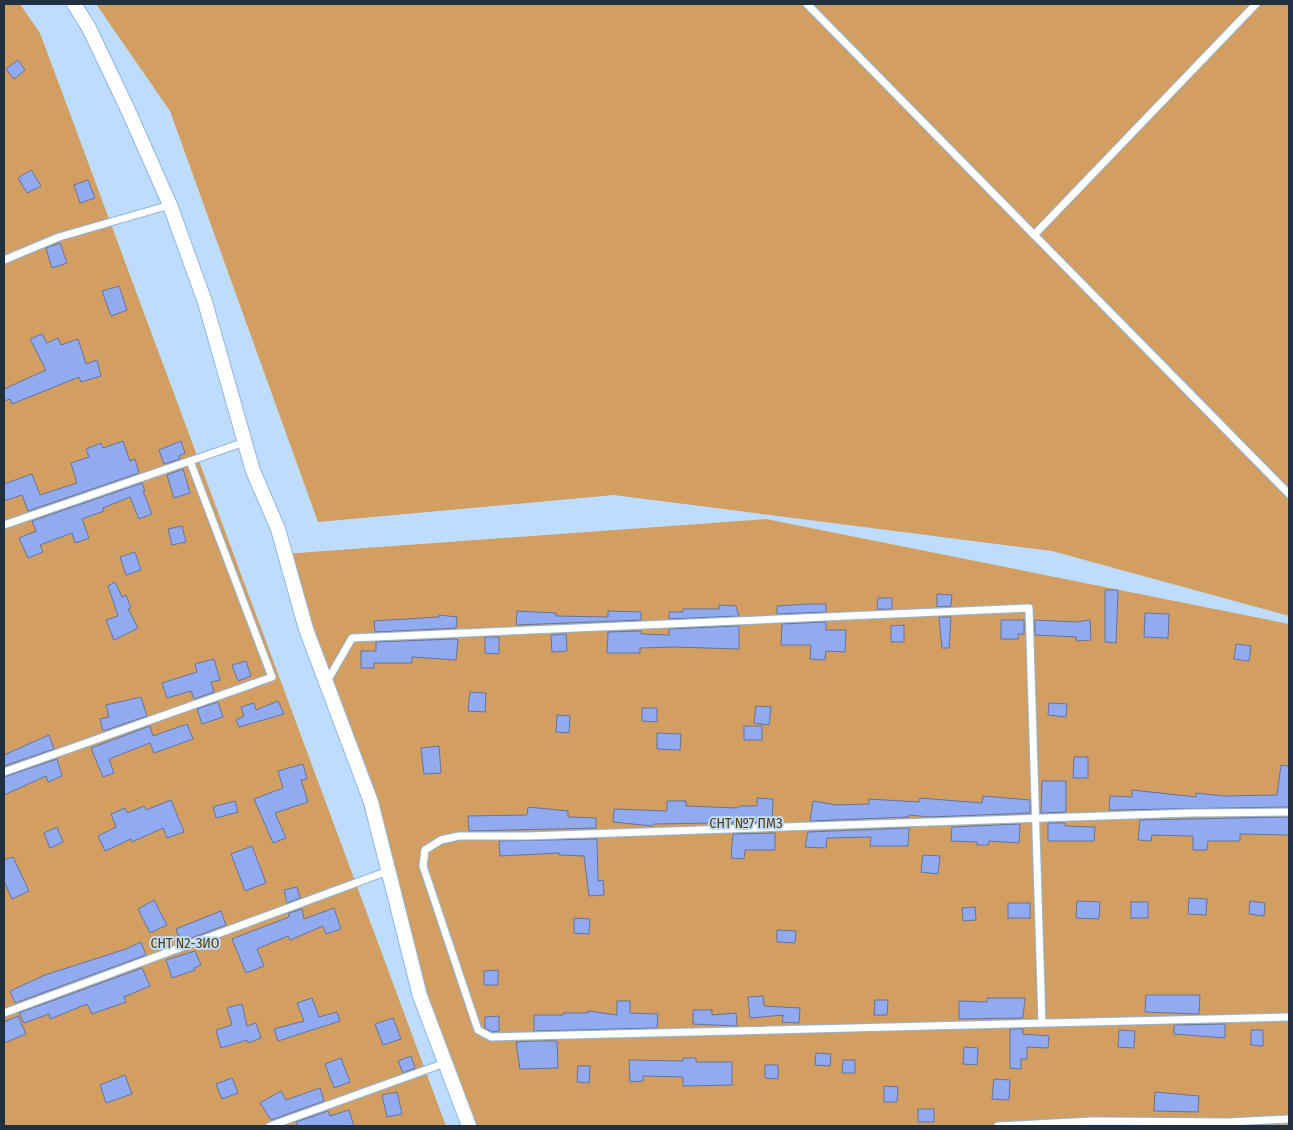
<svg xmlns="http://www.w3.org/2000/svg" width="1293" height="1130" font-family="'Fira Sans Condensed',sans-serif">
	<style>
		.green { fill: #d29e61 }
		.building { fill: #92aaef; stroke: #6574a0 }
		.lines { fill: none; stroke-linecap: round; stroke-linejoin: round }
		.service-casing { stroke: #90b6de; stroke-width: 9 }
		.minor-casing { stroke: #90b6de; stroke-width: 16 }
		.service { stroke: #fff; stroke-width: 7 }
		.minor { stroke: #fff; stroke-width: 14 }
		.labels { text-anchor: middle; stroke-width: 4; stroke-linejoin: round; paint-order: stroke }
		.park-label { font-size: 14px; fill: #5f3b05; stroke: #beddfe }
	</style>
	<rect width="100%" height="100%" fill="#beddfe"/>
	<!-- green -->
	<g class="green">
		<polygon points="4,4 20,4 40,33 446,1126 4,1126"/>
		<polygon points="96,4 1289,4 1289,616 1052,551 614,495 318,522 170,111"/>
		<polygon points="766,519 1289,624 1289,1126 474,1126 445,1063 284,554"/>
	</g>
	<!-- building -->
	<g class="building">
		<polygon points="18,60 25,70 14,79 6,69"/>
		<polygon points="31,170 41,186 27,193 18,178"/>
		<polygon points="88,180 95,198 80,203 74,185"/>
		<polygon points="60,243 67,263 52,268 46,248"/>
		<polygon points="119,286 127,310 111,316 102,291"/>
		<polygon points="42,334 47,343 58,338 61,345 78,339 86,364 97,360 101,376 81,382 79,377 12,404 10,399 4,401 4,389 46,370 30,339"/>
		<polygon points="123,441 130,461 135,459 139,473 28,511 22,495 4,501 4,484 32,474 40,495 77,483 71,463 89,457 86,449 101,443 103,448"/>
		<polygon points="181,441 185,453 179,456 180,459 164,464 159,450"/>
		<polygon points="183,469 190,493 174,498 167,475"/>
		<polygon points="142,483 145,491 143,491 152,514 139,519 130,497 103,508 104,511 82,519 89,538 75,543 72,533 40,545 43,552 28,558 19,538 36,531 32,521"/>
		<polygon points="182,526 186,542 172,545 168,529"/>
		<polygon points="135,552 141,570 126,575 120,557"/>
		<polygon points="115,582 122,597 126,595 131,608 128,609 138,628 114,640 106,620 118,616 108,586"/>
		<polygon points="1105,590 1118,590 1116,643 1105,642"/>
		<polygon points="937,594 952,595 951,606 937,607"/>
		<polygon points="878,598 892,598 892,609 877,609"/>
		<polygon points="808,604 826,604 826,612 777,614 777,606"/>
		<polygon points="719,605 736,606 739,616 669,619 669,612 683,612 683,609 719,609"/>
		<polygon points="517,611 556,613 556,616 608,617 608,611 641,612 641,620 516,625"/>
		<polygon points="1145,613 1169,614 1168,638 1144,637"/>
		<polygon points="439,615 457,617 456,628 375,632 374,621 439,617"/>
		<polygon points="939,617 951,617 949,648 942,648"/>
		<polygon points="1001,620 1024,620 1024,634 1018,634 1018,639 1001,639"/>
		<polygon points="1035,620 1076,622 1090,620 1091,640 1077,641 1076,637 1035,635"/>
		<polygon points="826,622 826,630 846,630 845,652 826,651 825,660 810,659 811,645 781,645 782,624"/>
		<polygon points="904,625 904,642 891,642 891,626"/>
		<polygon points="739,626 739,649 674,647 640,648 640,653 607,653 608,632 641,631 641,634 669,635 669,629"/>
		<polygon points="566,634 567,651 552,652 551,635"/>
		<polygon points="485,637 499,637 499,654 485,653"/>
		<polygon points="455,639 458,640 456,660 412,657 412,663 374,663 374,668 361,668 361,651 376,651 376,642"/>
		<polygon points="1236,644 1251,646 1249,661 1234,659"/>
		<polygon points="214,659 220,680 211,682 214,692 194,699 191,691 167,698 162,683 197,672 195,664"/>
		<polygon points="246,661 251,676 238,681 232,665"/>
		<polygon points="470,692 486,693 485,712 468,711"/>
		<polygon points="141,697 147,716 103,731 100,719 109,717 106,705"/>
		<polygon points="278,701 284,714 239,727 236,720 244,716 241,707 254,703 256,710"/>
		<polygon points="218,702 223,717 202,724 197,709"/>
		<polygon points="1049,703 1067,704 1066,717 1048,715"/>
		<polygon points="756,706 771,707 769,725 754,723"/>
		<polygon points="642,708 657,708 657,722 642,721"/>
		<polygon points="557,715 570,716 569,733 556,732"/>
		<polygon points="187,724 193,739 154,753 150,743 109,759 114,773 103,777 91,748 150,726 153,736"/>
		<rect x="744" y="726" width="18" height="14"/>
		<polygon points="657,733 681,734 680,750 657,749"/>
		<polygon points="49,735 54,749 4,766 4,755"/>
		<polygon points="439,746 441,773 424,774 421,748"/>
		<polygon points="1074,757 1088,757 1088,778 1073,778"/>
		<polygon points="57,759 62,776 48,782 46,776 4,795 4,777"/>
		<polygon points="303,764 307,779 301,780 308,802 275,813 286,838 273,843 254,799 283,788 278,771"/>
		<polygon points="1281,765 1289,766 1289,807 1109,810 1110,796 1132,797 1132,790 1196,797 1196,793 1224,796 1277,795"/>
		<polygon points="1042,781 1066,781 1066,812 1041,813"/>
		<polygon points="983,796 1030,800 1030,813 930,817 909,815 909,817 810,821 813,801 836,805 869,804 869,799 919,802 920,798 982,803"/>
		<polygon points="757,798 773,799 772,822 654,824 653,826 613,822 614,809 667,811 667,801 686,801 686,806 738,808 739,806 757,806"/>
		<polygon points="171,800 184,832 167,838 163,828 132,842 131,839 105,851 98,836 116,827 111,814 125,808 127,813 144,806 146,810"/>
		<polygon points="235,801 238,812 216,818 213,807"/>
		<polygon points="528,807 568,811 568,817 596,818 596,828 469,831 468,816 527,815"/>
		<polygon points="1289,817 1289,835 1240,834 1240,841 1208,841 1207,850 1193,850 1193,836 1152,835 1151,841 1138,840 1140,820"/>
		<polygon points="1048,823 1065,823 1065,826 1095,827 1094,841 1048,841"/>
		<polygon points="1020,824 1019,843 989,841 988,845 977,845 977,842 951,841 952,827"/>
		<polygon points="57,827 63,842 50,848 44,833"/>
		<polygon points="909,828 908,846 870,846 871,837 827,838 826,848 805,847 808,832"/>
		<polygon points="775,833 775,850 745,850 744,859 731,858 733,834"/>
		<polygon points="597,839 598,881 603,880 604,895 589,896 584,856 559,855 559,853 500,856 499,841"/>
		<polygon points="252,846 266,883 245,891 231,854"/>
		<polygon points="923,855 940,856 938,874 921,872"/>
		<polygon points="13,857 29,891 12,899 4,881 4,860"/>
		<polygon points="297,887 300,898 287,903 284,890"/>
		<polygon points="1189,898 1207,899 1206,915 1188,914"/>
		<polygon points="154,900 167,925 150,933 138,909"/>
		<polygon points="1077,901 1100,902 1099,919 1076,918"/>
		<polygon points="1250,901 1265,903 1264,916 1249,914"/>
		<rect x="1131" y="902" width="17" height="16"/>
		<rect x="1008" y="903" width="22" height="15"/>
		<polygon points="975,907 976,920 963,921 962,908"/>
		<polygon points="334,908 341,929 326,934 323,926 290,940 288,936 257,949 264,966 246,973 232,939 289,917 289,913 302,909 304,919"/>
		<polygon points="221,911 226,925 181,942 176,929"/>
		<polygon points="574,918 590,919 589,934 574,933"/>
		<polygon points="777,930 796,931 795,943 777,942"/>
		<polygon points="141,942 146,955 15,1003 10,991 45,975 126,949"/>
		<polygon points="195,951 201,965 194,968 195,970 172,978 166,960"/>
		<polygon points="142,968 150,986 124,997 126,1002 92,1014 87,1004 50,1019 49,1014 24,1023 19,1013"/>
		<polygon points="498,970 498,985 484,985 484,971"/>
		<polygon points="1146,995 1200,995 1199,1014 1145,1012"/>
		<polygon points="763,996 764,1006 800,1008 799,1023 782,1022 783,1015 750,1018 748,997"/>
		<polygon points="312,998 319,1017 337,1012 340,1021 278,1041 274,1029 304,1021 297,1003"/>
		<polygon points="987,998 1025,998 1023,1018 959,1019 959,1001 987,1002"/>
		<polygon points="875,1000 888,1000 887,1015 874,1015"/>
		<polygon points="617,1001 630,1001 630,1013 658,1014 657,1028 534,1031 534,1015 563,1015 563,1013 588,1013 588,1011 617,1015"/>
		<polygon points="242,1004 247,1026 256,1023 261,1038 248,1043 247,1040 221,1048 216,1030 232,1025 227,1008"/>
		<polygon points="693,1010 712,1010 712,1015 736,1013 737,1026 693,1024"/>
		<polygon points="18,1016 26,1034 4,1043 4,1022"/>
		<polygon points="499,1016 499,1031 492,1032 485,1028 485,1017"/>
		<polygon points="393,1018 401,1039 383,1045 375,1024"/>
		<polygon points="1225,1024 1225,1038 1174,1034 1174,1025"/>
		<polygon points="1010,1029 1023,1029 1023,1034 1049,1036 1048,1048 1027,1047 1027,1059 1021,1059 1021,1069 1010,1068"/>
		<polygon points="1119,1030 1135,1031 1134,1048 1118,1047"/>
		<polygon points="1251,1030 1263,1030 1263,1046 1251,1045"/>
		<polygon points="534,1041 557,1041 558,1068 520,1069 516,1042"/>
		<polygon points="964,1047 978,1048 977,1065 963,1064"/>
		<polygon points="816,1053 831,1054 830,1066 815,1065"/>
		<polygon points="411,1056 415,1068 403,1073 398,1061"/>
		<polygon points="341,1058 350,1082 334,1088 325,1064"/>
		<polygon points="683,1058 696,1058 696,1062 732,1062 732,1085 683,1086 683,1077 643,1076 643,1081 630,1082 629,1060 683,1061"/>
		<polygon points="843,1060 855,1060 855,1073 842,1073"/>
		<polygon points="765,1065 778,1065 778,1079 765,1078"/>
		<polygon points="578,1066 590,1066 589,1083 577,1082"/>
		<polygon points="125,1075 132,1094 106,1103 100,1085"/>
		<polygon points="232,1078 238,1093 222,1099 216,1084"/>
		<polygon points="994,1079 1010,1080 1009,1100 992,1099"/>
		<polygon points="884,1086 898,1087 897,1102 884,1102"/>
		<polygon points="320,1088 324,1101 271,1120 260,1103 281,1091 286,1100"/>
		<polygon points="397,1092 402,1114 387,1117 382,1095"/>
		<polygon points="1155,1092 1199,1096 1198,1112 1154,1111"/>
		<rect x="918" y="1109" width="16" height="13"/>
		<polygon points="349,1110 354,1126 298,1126 296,1122 328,1111 330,1116"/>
	</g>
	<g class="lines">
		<!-- service casing -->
		<g class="service-casing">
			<g id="service">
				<polyline points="807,4 1289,494"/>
				<polyline points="1034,235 1256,4"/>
				<polyline points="4,260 59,237 170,205"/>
				<polyline points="4,525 245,442"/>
				<polyline points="326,683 352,638 1029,608 1042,1023"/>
				<polyline points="4,772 272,677 190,461"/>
				<polyline points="1289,812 1189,813 528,836 459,836 441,840 425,850 423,866 478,1030 491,1037 1289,1017"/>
				<polyline points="4,1013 388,871"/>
				<polyline points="270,1126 445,1063"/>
				<polyline points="998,1126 1093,1121 1229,1122 1289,1119"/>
			</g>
		</g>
		<!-- minor casing -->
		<g class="minor-casing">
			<polyline id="minor" points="74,4 89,28 128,110 170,205 205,302 253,471 278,529 306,629 371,802 420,996 469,1126"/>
		</g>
		<!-- service -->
		<use href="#service" class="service"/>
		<!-- minor -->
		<use href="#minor" class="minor"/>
	</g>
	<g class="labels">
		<!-- park labels -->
		<g class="park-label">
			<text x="746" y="828">СНТ №7 ПМЗ</text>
			<text x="185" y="948">СНТ N2-ЗИО</text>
		</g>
	</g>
	<!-- border -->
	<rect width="1293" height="1130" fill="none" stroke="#20303f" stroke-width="10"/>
</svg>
